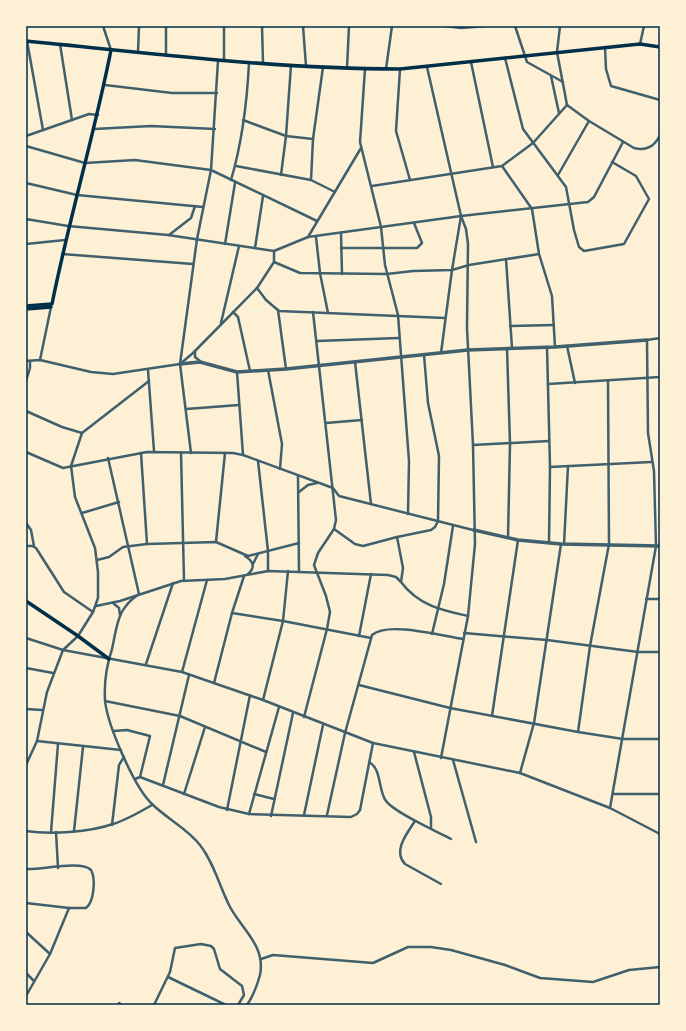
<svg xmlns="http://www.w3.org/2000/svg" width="686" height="1031" font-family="Jost,sans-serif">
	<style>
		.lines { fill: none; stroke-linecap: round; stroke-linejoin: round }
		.minor { stroke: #3f606c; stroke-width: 2.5 }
		.tertiary { stroke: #3f606c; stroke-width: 3.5 }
		.secondary { stroke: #003049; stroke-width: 3.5 }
		.neatline { fill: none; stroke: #003049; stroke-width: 1.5 }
	</style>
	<rect width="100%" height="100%" fill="#fdf0d5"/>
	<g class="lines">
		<!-- minor -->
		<g class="minor">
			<polyline points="103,26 111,50"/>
			<polyline points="224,26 224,61"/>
			<polyline points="262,26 263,63"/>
			<polyline points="303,26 306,66"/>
			<polyline points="445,26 461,28 486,26"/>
			<polyline points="515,26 527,62 563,82"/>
			<path d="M560,26L557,52L567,105L589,121L634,148C646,151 655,146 660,135"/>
			<polyline points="27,41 43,130"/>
			<polyline points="60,44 72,120"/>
			<polyline points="640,44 644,26"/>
			<polyline points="605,47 606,69 611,86 660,100"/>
			<polyline points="138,52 139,26"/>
			<polyline points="166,55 166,26"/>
			<polyline points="505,58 523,129 566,187 574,230 579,247 584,251 624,244 649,199 636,176 612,162"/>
			<polyline points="471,62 493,167"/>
			<polyline points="427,67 461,216 466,229 468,244 467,328 473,445 475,544 468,616 441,758"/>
			<polyline points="347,68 349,26"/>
			<polyline points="365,69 360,142 381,227 385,265 398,315 409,461 408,514"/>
			<polyline points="386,69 392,26"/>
			<polyline points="400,69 396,131 410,180"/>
			<polyline points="551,76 559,113"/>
			<polyline points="105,85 172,93 217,93"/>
			<polyline points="243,120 286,136 313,139"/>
			<polyline points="94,129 151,126 215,129"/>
			<polyline points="26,136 89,114 98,115"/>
			<polyline points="26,146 85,163 135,160 211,170 317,221"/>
			<polyline points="236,166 311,180 335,192"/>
			<polyline points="502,166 532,209 539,254 552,296 555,347"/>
			<polyline points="281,175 286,136 291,65"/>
			<polyline points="558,175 589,121"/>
			<path d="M231,180C242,143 247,102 249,63"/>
			<polyline points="311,180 313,139 323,67"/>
			<polyline points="26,183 77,195 203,207"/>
			<polyline points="372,186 502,166 533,143 567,105"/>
			<polyline points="26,219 68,226 168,235 274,251 308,237 461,216 588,202 594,197 623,142"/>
			<polyline points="341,233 342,274"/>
			<polyline points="169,235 191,218 195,206"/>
			<polyline points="308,237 361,148"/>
			<polyline points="316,237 320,273 328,313"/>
			<polyline points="26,244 65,240"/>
			<polyline points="225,244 235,183"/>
			<polyline points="255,248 263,196"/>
			<polyline points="341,248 417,248 422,243 414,223"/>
			<polyline points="62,254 193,264"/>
			<polyline points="506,259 512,348"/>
			<polyline points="274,262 300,273 387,274 413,271 452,270 469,265 539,254"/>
			<polyline points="257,288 266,300 279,311 445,318"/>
			<polyline points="278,310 286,369"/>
			<polyline points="233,312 238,317 250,371"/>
			<polyline points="221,323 239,246"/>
			<polyline points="510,326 554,325"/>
			<polyline points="317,341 399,338"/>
			<polyline points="567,346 575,383"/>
			<polyline points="547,347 550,467 549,543"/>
			<polyline points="507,348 510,444 508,538"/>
			<polyline points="195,351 195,357 200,361"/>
			<polyline points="441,353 452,270 461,216"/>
			<polyline points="40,360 51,307"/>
			<polyline points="26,361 40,360 91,372 113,374 180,364 193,353 257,288 274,262 274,251"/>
			<polyline points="355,362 371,504"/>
			<polyline points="148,370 154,451"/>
			<polyline points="268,370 282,444 280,469"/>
			<polyline points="237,372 243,455"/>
			<polyline points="26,381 30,368 30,361"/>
			<polyline points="548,384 660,377"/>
			<polyline points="186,409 239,405"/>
			<polyline points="26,411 62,427 82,433"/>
			<polyline points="326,423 362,420"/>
			<polyline points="473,445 549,441"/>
			<polyline points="26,452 63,468 147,452 233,453 243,455 333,488 339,496 473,530"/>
			<polyline points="141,453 147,544"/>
			<polyline points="181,453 184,580"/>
			<polyline points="191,453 180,364 197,239 211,170 218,61"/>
			<path d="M108,458L139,594C135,597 129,601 126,606C117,616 115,636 112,649C107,664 104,683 105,700C107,724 134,787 152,804C167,819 187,828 200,845C214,863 219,885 229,905C241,929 266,945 260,975C257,986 253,996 247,1005"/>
			<polyline points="258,461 268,551 268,571"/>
			<polyline points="550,467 651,462"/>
			<polyline points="298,476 299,571"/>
			<polyline points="299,492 308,485 317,483"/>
			<polyline points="82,513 119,502"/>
			<polyline points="26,523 31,530 34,546"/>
			<polyline points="334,529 355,544 363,546 397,537 431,530 435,527 438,521 439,456 428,403 424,355"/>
			<path d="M397,537L403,568L401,582C418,605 441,610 468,616"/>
			<polyline points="216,542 225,453"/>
			<polyline points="564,544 568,466"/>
			<polyline points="26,546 32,546 36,548 64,592 93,612"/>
			<path d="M245,556C253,561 256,567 248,574"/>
			<polyline points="97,560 109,557 123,547 147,544 216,542 248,556 299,543"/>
			<polyline points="253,564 258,554"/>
			<polyline points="646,599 660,599"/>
			<polyline points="113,603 119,608 120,615"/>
			<polyline points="96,606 120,601 181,581 225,579 268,571 388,575 396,577 401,582"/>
			<polyline points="232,613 283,621 371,638"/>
			<polyline points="464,633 547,640 638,652 660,652"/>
			<polyline points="432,634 444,584 453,526"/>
			<polyline points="359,636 371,574"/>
			<polyline points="26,638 63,650 182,672 263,700 373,743 520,773 610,808 660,834"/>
			<polyline points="146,664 173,583"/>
			<polyline points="26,668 53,673"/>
			<polyline points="182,672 207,580"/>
			<polyline points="214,683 232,613 244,576"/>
			<polyline points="359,685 450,708 578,732 623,739 660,739"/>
			<polyline points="263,700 283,621 288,571"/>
			<polyline points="105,701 180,716 266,752"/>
			<polyline points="26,709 42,710"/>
			<polyline points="492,716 518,540"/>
			<polyline points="304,717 327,629 330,612 326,596 314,565 318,553 334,529 336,520 313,312"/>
			<polyline points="114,731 127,730 150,736 140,777"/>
			<polyline points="578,732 590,646 609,544 608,381"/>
			<polyline points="37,741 121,750"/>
			<polyline points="414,752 431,817 431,828"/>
			<polyline points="453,760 476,842"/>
			<path d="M369,762C382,769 378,791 386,801C395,813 436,831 451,839"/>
			<polyline points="26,765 37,741 47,692 63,650 78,636 93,612 98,598 98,572 95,548 75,497 71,466 82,433 149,381"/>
			<polyline points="520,773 534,723 561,544"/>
			<polyline points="135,779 140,777 219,807 249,814 351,817 357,814 360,810 373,743"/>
			<polyline points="163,785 189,675"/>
			<polyline points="184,794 205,727"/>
			<polyline points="254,794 274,799"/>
			<polyline points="614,794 660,794"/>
			<polyline points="610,808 656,546 654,471 648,433 647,340 660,338"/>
			<polyline points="227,810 250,695"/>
			<polyline points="249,814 279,707"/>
			<polyline points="304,815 323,725"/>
			<path d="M327,815L345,733L372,635C388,621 442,636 463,639"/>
			<polyline points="271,816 293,713"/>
			<path d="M415,821C408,832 392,851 405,864L441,884"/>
			<polyline points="112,825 119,765 124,757"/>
			<path d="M26,831C50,835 90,832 113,824C126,820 140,812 152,805"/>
			<polyline points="74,831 83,747"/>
			<polyline points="51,832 58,744"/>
			<polyline points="56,832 58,868"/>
			<path d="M26,869C42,870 81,860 91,870C96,879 94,902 86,908H69L26,903"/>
			<polyline points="26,932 50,954"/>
			<polyline points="261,959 273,955 373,963 408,947 431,947 451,950 505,965 540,978 593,982 629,970 660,967"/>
			<polyline points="26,973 34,981"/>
			<polyline points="168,977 226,1005"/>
			<polyline points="26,996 50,954 69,908"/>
			<polyline points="119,1003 122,1005"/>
			<polyline points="154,1005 170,972 175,948 201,944 211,946 214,949 220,969 242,986 244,995 238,1005"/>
		</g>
		<!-- tertiary -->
		<g class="tertiary">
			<polyline points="180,364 200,362 237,372 286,369 468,350 555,347 647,340"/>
			<polyline points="474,530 518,540 561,544 660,546"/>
		</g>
		<!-- secondary -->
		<g class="secondary">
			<path d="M26,41C151,53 275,69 400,69L640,44L660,47"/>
			<path d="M26,306L52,304C69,219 94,136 111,50"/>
			<polyline points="26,309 51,307"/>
			<polyline points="26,601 78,636 109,659"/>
		</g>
	</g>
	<!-- border -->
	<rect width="686" height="1031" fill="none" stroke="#fdf0d5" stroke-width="54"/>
	<rect x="27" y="27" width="632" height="977" class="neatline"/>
</svg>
